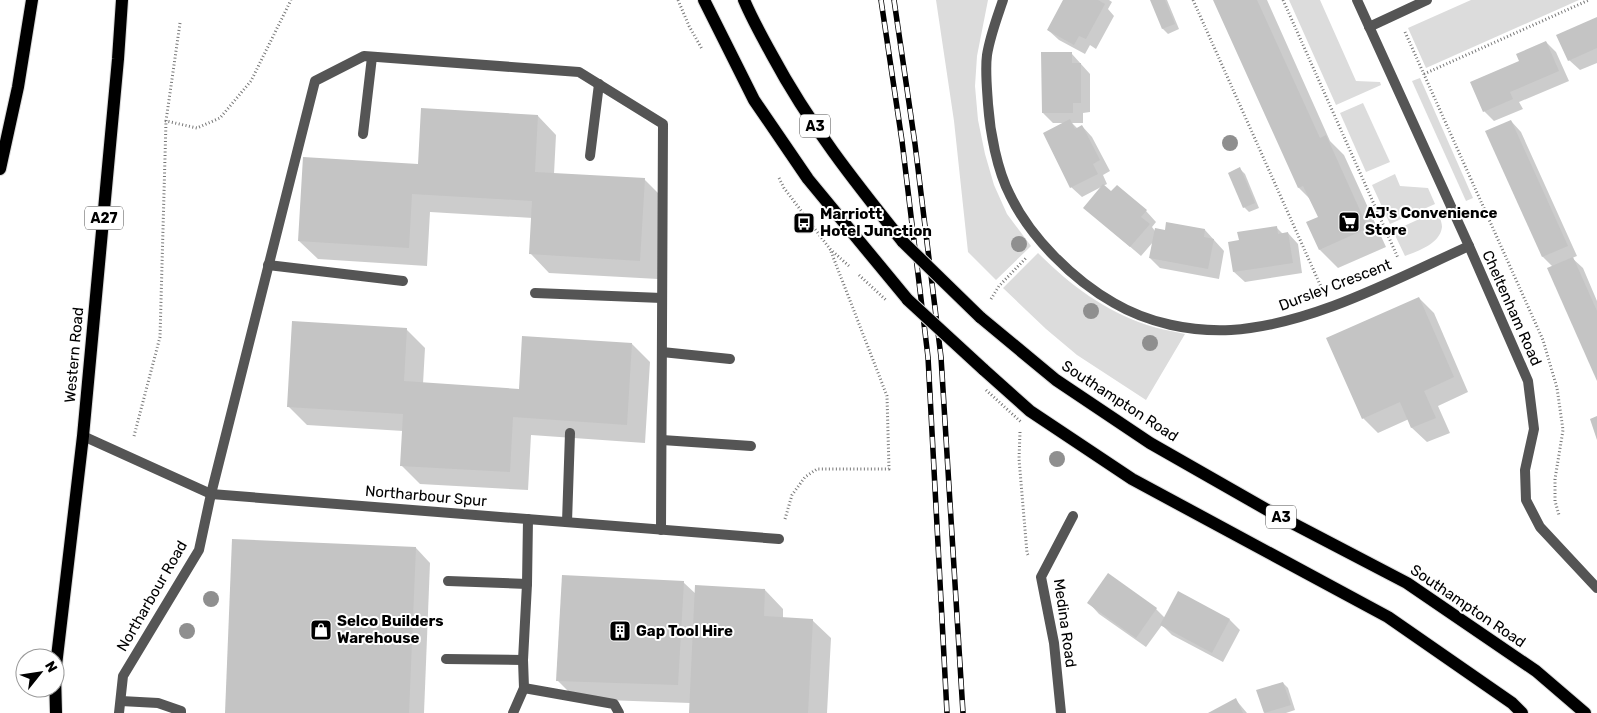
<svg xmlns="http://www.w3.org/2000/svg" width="1597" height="713" font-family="Rubik,sans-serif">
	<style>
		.green { fill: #dcdcdc }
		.shadow { fill: #0003 }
		.building { fill: #c4c4c4 }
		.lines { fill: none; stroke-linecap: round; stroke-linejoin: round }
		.primary-casing { stroke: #dbdbdb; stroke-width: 14 }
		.path { stroke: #777; stroke-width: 3; stroke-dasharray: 1 2.5; stroke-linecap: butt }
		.lane { stroke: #555; stroke-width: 10 }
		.street { stroke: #555; stroke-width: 10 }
		.primary { stroke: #000; stroke-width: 12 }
		.rail-casing { stroke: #000; stroke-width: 5.5 }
		.rail { stroke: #fff; stroke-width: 4; stroke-dasharray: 11; stroke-linecap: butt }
		.primary-bridge-casing { stroke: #dbdbdb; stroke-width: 14; stroke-linecap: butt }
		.path-bridge { stroke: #777; stroke-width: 3; stroke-dasharray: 1 2.5; stroke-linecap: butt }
		.primary-bridge { stroke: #000; stroke-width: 12 }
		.tree { fill: #8f8f8f }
		.labels { text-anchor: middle; stroke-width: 4; stroke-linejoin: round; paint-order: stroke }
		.shield { fill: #fff; stroke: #4c4c4c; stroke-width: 1 }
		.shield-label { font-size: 14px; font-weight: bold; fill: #000 }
		.poi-label { font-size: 15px; font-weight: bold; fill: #000; stroke: #fff; text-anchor: start }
		.street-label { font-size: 15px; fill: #000; stroke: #fff }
	</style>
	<rect width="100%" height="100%" fill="#fff"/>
	<!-- green -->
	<g class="green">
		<polygon points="936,0 988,0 977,56 975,86 978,120 985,154 994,185 1007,214 1031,246 996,280 968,252 954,121"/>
		<polygon points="1289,0 1320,0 1356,81 1380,82 1381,85 1336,105"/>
		<polygon points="1471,0 1579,0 1426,68 1408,28"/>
		<polygon points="1420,78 1473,198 1466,201 1412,81"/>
		<polygon points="1363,103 1390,162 1366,172 1340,113"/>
		<polygon points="1395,174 1400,186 1428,188 1435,204 1390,224 1372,185"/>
		<path d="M1437,211C1439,215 1442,222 1442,227C1440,244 1418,251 1405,256L1393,231Z"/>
		<path d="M1038,253C1070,285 1105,311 1147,325C1159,329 1173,331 1185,334L1146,400L1077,355L1046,329L1003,288Z"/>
	</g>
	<!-- shadow -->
	<g class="shadow">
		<polygon points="1064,0 1109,0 1112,2 1108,9 1114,16 1096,49 1090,45 1085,54 1059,40 1048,30"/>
		<polygon points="1151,0 1167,0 1179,29 1168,34 1163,29"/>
		<polygon points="1214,0 1267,0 1330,141 1344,155 1386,247 1338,268 1320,250 1308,223 1319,218 1311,200 1299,188"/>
		<polygon points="1597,18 1597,63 1580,70 1569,60"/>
		<polygon points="1546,42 1556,52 1569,81 1519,102 1523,109 1494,121 1484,111 1521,61"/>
		<polygon points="1072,54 1090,74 1090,112 1083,113 1083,123 1072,123 1078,129 1082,126 1092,137 1110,171 1103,175 1107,184 1103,186 1111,193 1117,187 1146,211 1156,222 1152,227 1155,231 1205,230 1224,251 1219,279 1160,268 1150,258 1153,242 1141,256 1085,208 1103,186 1082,197 1071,187 1065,123 1053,123 1043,113"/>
		<polygon points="538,116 556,135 554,174 644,179 663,198 658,279 549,273 531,254 533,218 430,212 427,266 318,259 299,241 419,165"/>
		<polygon points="1511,121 1521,132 1577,256 1572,258 1583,268 1597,301 1597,378 1553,267 1543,257 1487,132"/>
		<polygon points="1240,169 1245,174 1259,208 1249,212 1244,207"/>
		<polygon points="1276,227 1283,234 1288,233 1298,244 1302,273 1245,282 1234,272 1240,241"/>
		<polygon points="1419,298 1434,313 1468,392 1438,406 1450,433 1427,442 1412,428 1409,419 1378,433 1363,418"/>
		<polygon points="406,329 425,348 423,384 520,390 632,344 650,362 645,443 531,435 528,490 420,484 401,465 403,431 307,425 288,406"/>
		<polygon points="416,548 430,563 424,713 226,713"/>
		<polygon points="683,582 696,594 765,590 783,609 783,618 812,620 831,638 827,713 690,713 690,703 576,699 557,680"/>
		<polygon points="1089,603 1156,609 1165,618 1230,620 1240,630 1223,662 1172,635 1162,625 1146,647 1099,614"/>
		<polygon points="1283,683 1288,688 1295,710 1286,713 1265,713 1258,691"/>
		<polygon points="1236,700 1247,713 1210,713"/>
	</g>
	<!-- building -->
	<g class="building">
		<polygon points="1063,0 1098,0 1105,4 1086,39 1079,36 1074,45 1047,30"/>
		<polygon points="1150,0 1165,0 1175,24 1162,29"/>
		<polygon points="1213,0 1257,0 1320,138 1326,135 1368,228 1319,250 1306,222 1318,217 1303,186 1298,188"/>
		<polygon points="1597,17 1597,48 1568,61 1556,35"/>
		<polygon points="1546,41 1559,71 1510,92 1513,99 1483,112 1470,82 1519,61 1516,54"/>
		<polygon points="1041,52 1072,52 1072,63 1081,63 1081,103 1073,103 1073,113 1042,113"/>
		<polygon points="421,108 538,115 535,172 645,178 640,261 529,254 532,201 412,194 409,248 298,241 303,157 418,164"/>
		<polygon points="1070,119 1075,129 1082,125 1100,160 1093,164 1098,174 1070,188 1043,133"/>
		<polygon points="1511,120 1568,246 1542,257 1485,131"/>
		<polygon points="1240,167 1255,203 1243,208 1228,173"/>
		<polygon points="1103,184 1111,191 1117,185 1147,210 1141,217 1150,224 1130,247 1083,208"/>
		<polygon points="1166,222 1205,229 1204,237 1214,239 1208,269 1149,258 1155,228 1165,230"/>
		<polygon points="1277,226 1278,234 1288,232 1293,263 1233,272 1228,242 1239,240 1237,232"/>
		<polygon points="1573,257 1597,311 1597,381 1547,268"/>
		<polygon points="1419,297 1454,377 1424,391 1436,418 1411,428 1400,402 1362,419 1326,338"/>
		<polygon points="292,321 407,328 404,381 519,389 522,336 632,343 627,425 513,417 510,472 400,466 403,414 287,407"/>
		<polygon points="1597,416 1597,440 1590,419"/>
		<polygon points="232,539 416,547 409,713 225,713"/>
		<polygon points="1108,573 1157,608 1136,638 1087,603"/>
		<polygon points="562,575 684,581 678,685 556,681"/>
		<polygon points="695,585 765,589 764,616 813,619 808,713 689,713"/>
		<polygon points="1178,591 1230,619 1212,653 1160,625"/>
		<polygon points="1283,682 1291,705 1264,713 1256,690"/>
		<polygon points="1236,698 1243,713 1208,713"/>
	</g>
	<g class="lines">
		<!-- primary casing -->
		<g class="primary-casing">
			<g id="primary">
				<polyline points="704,0 754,100 808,179 908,300"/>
				<path d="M744,0C752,19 762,37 772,55C809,124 854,181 903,242"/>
				<polyline points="0,169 18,87 32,0"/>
				<polyline points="980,317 1056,380 1150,443 1271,512 1407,583 1536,671 1585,713"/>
				<polyline points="983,369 1030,411 1132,479 1388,617 1512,703 1522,713"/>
				<polyline points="56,713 55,674 83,436 118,59 122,0"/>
			</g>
		</g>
		<!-- path -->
		<g class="path">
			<polyline points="678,0 689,26 702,49"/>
			<polyline points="1193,0 1322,289"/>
			<polyline points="1283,0 1398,258"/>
			<polyline points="180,23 166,121 197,128 220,118 251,81 291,0"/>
			<polyline points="1405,32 1543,340 1557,388 1563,430 1555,479 1555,501 1559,515"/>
			<polyline points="1424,74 1589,0"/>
			<polyline points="779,178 784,188 830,249 849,266"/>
			<polyline points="991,299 999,286 1027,257"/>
			<polyline points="1020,432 1019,459 1027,553 1029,557"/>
			<polyline points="134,436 160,337 166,121"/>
			<polyline points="785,519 792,495 805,477 817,469 889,469 887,396 830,249"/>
		</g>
		<!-- lane -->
		<g class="lane">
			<polyline points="363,134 372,57"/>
			<polyline points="590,156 599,84"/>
			<polyline points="268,265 403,281"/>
			<polyline points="535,293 662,298"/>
			<polyline points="662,352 730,359"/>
			<polyline points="662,440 751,446"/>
			<polyline points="211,494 315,81 364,56 579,72 663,124 661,530"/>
			<polyline points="528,519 527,584 523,660 524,688 614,704 619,713"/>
			<polyline points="567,522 570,433"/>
			<polyline points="448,581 527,584"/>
			<polyline points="446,659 523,660"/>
			<polyline points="121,701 158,703 181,711 181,713"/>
			<polyline points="513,713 524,688"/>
		</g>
		<!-- street -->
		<g class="street">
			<path d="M1003,0C997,18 990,36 987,55C985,70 987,88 988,104C990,132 997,170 1010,195C1030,237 1073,280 1114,303C1148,323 1191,332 1231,330C1311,325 1396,279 1469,246"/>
			<polyline points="1357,0 1469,246 1528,381 1534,429 1525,470 1526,500 1540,527 1597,588"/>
			<polyline points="1369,27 1427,0"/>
			<polyline points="83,436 211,494 779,539"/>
			<polyline points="119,713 123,676 199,550 211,494"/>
			<polyline points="1061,713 1054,643 1041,577 1073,516"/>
		</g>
		<!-- primary -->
		<use href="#primary" class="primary"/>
		<!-- rail casing -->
		<g class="rail-casing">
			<g id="rail">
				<polyline points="881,0 902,141 928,357 947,713"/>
				<polyline points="894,0 915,144 941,357 963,713"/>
			</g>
		</g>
		<!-- rail -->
		<use href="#rail" class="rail"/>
		<!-- primary-bridge casing -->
		<g class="primary-bridge-casing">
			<g id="primary-bridge">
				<polyline points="903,242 980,317"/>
				<polyline points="908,300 983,369"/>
			</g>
		</g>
		<!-- path-bridge -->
		<g class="path-bridge">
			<polyline points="859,275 887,301"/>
			<polyline points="986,390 1021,422"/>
		</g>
		<!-- primary-bridge -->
		<use href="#primary-bridge" class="primary-bridge"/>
	</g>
	<!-- trees -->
	<g class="tree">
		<circle cx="1230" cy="143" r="8"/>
		<circle cx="1019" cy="244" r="8"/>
		<circle cx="1091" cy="311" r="8"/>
		<circle cx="1150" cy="343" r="8"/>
		<circle cx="1057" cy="459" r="8"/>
		<circle cx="211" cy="599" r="8"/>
		<circle cx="187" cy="631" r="8"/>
	</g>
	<!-- icons -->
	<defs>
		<g id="supermarket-square" transform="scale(1.125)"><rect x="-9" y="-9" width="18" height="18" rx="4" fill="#000" stroke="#fff"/><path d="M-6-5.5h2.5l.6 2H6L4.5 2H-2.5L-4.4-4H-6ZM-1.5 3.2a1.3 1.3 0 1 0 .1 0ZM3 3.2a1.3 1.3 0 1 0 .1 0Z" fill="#fff"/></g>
		<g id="bus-square" transform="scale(1.125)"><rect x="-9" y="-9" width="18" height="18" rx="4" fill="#000" stroke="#fff"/><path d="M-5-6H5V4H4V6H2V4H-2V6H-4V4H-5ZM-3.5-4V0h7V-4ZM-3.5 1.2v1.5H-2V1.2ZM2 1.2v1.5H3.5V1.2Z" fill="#fff"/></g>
		<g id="shop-square" transform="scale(1.125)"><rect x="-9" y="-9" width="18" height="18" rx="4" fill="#000" stroke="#fff"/><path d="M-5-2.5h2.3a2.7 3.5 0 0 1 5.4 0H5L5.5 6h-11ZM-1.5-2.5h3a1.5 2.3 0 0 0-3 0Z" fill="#fff"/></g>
		<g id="building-square" transform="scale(1.125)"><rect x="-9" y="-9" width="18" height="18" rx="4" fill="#000" stroke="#fff"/><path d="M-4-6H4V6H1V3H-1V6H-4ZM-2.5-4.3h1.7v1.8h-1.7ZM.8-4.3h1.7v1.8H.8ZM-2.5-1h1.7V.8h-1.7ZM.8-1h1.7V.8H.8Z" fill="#fff"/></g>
	</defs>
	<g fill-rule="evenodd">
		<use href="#supermarket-square" x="1349" y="222"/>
		<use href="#bus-square" x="804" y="223"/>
		<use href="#shop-square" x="321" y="630"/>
		<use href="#building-square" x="620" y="631"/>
	</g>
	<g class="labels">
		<!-- shield labels -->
		<g class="shield">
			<rect x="800" y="114.5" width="30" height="23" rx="4"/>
			<rect x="85" y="206.5" width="38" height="23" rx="4"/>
			<rect x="1266" y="505.5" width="30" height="23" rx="4"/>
		</g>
		<g class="shield-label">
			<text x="815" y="131">A3</text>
			<text x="104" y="223">A27</text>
			<text x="1281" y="522">A3</text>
		</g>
		<!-- poi labels -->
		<g class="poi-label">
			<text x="1365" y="218">AJ's Convenience<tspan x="1365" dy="17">Store</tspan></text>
			<text x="820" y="219">Marriott<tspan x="820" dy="17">Hotel Junction</tspan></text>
			<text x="337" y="626">Selco Builders<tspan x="337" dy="17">Warehouse</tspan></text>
			<text x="636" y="636">Gap Tool Hire</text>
		</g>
		<!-- street labels -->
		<g class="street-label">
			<text transform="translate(1335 285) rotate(-21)" y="5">Dursley Crescent</text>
			<text transform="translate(1512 308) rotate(66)" y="5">Cheltenham Road</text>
			<text transform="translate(74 355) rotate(-85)" y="5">Western Road</text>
			<text transform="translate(1120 401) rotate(33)" y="5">Southampton Road</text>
			<text transform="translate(426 496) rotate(5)" y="5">Northarbour Spur</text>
			<text transform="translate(152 596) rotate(-60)" y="5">Northarbour Road</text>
			<text transform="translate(1468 606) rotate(34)" y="5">Southampton Road</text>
			<text transform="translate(1065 623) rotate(82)" y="5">Medina Road</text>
		</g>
	</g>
	<!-- north arrow -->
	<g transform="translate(40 673) rotate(60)"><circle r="24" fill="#ffffff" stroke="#999999"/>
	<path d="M0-4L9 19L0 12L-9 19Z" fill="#000000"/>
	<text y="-8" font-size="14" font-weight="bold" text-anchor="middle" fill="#000000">N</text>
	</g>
</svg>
